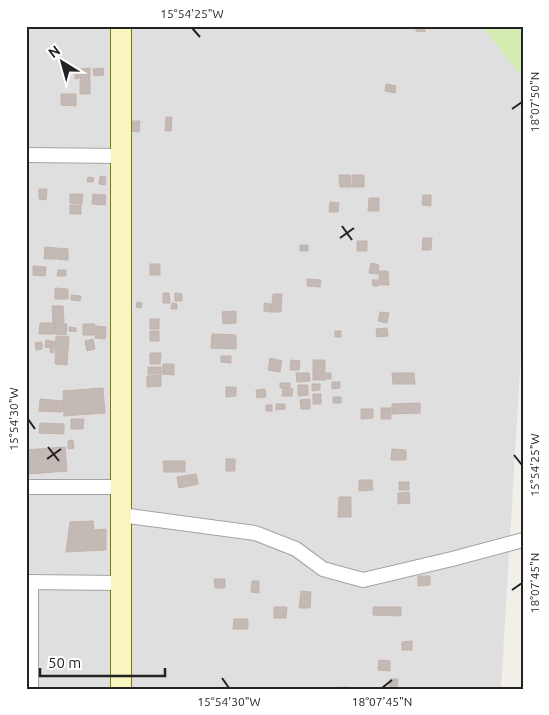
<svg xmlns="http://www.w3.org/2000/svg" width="549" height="715" font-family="Ubuntu,sans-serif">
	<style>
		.residential { fill: #e0dfdf }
		.grass { fill: #d3eab1 }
		.building { fill: #c3b9b5; stroke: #c3b3ab }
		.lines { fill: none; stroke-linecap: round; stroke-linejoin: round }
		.street-casing { stroke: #a3a3a3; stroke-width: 16 }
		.secondary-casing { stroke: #7b7a07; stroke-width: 22 }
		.street { stroke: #fff; stroke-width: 14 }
		.secondary { stroke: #f9f5c0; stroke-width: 20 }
		.ticks { fill: none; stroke: #222; stroke-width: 2 }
		.neatline { fill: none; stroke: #222; stroke-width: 2 }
		.ticks-label { font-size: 12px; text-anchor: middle; fill: #222 }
	</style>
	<rect width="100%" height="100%" fill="#f2eee9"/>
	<!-- residential -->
	<polygon class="residential" points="26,26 523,26 523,319 501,689 26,689"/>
	<!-- grass -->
	<polygon class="grass" points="482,26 523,26 523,78"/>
	<!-- building -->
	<g class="building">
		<polygon points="416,26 425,26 425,32 416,31"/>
		<polygon points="90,68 90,79 80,79 80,69"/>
		<polygon points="103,68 104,75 94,76 93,69"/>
		<polygon points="75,72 79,73 79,78 75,79"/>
		<rect x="80" y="80" width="10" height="14"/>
		<polygon points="386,84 396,86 395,93 385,91"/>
		<polygon points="61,94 76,94 76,106 61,105"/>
		<polygon points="166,117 172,117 171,131 165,131"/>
		<polygon points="130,121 140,121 139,132 129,131"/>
		<polygon points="339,175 350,175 351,187 340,187"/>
		<rect x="352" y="175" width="12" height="12"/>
		<polygon points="100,176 106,177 105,185 99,184"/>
		<polygon points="88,177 94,178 93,182 87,182"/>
		<polygon points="39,189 47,189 46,200 39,199"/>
		<polygon points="70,194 83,194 82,204 70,203"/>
		<polygon points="93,194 106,195 105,205 92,204"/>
		<polygon points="423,195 431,195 431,206 422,205"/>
		<polygon points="369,198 379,198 379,211 368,211"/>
		<polygon points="330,202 339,203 338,212 329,212"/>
		<rect x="70" y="205" width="11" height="9"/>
		<polygon points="423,238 432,238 431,250 422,250"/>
		<rect x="357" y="241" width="10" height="10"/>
		<rect x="300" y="245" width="8" height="6"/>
		<polygon points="45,247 57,248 56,259 44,259"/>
		<polygon points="58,248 68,249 68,260 57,259"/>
		<polygon points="371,263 379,265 378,274 369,273"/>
		<rect x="150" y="264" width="10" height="11"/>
		<polygon points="33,266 46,267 45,276 33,275"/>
		<polygon points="58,270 66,270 66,276 57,276"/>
		<polygon points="379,271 388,271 389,285 379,285"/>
		<polygon points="307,279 321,280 320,287 307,286"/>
		<polygon points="372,280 378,280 378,286 373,286"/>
		<polygon points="55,288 68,289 68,299 55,299"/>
		<polygon points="163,293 169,293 170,303 163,303"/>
		<polygon points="175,293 182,294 182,301 175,301"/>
		<polygon points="273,294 282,294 281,312 271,312"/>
		<polygon points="71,295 81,296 80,301 71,300"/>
		<polygon points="137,302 142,303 141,308 136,307"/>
		<polygon points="172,303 177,304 177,309 171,309"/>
		<polygon points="264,303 271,304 271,312 264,311"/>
		<polygon points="52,306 63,306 64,322 53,323"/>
		<polygon points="236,311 236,323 223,324 222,312"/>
		<polygon points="380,312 389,313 387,323 378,321"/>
		<rect x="150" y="319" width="9" height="10"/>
		<polygon points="40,323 55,323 54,334 39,334"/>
		<polygon points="55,323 67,324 66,335 55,334"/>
		<polygon points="83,324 95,324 94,335 83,335"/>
		<polygon points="96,326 106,327 105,339 95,338"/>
		<polygon points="69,327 76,328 76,332 69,331"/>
		<polygon points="387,328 388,336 377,337 376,329"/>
		<rect x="150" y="331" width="9" height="10"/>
		<rect x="335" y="331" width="6" height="6"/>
		<polygon points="212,334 236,335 236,349 211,348"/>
		<polygon points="56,336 69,337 67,365 55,364"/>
		<polygon points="93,339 95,349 87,351 85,341"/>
		<polygon points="46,340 51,341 50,348 45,347"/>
		<polygon points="52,341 56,342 53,353 50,352"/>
		<polygon points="42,342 42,349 36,350 35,343"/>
		<polygon points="150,353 161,353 160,364 150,364"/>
		<polygon points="221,356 231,356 231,363 221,362"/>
		<polygon points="270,358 282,361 280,372 268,370"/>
		<polygon points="291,360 300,361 299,370 290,370"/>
		<rect x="313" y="360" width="12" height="20"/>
		<polygon points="163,364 174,364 174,375 162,374"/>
		<rect x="148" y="367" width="13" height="7"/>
		<polygon points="296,373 309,373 310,381 297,382"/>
		<rect x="326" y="373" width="5" height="6"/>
		<polygon points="392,373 414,373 415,384 393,384"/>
		<polygon points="161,375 161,386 147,387 147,376"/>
		<polygon points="332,382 340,382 340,388 332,389"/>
		<rect x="280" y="383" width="10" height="5"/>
		<polygon points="312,384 320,384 320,390 312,391"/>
		<polygon points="298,385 308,385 308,395 298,396"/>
		<polygon points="226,387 236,387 236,396 226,397"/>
		<polygon points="103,388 105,413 64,416 63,391"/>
		<polygon points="283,388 293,389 292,396 282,396"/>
		<polygon points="265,389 266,397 257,398 256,390"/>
		<rect x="313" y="394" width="8" height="10"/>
		<rect x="333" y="397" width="8" height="6"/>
		<polygon points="40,399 63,401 62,412 39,411"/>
		<polygon points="310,399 310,409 301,409 300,400"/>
		<polygon points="420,403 420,413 392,414 392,404"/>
		<polygon points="276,404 285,404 285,409 276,410"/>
		<rect x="266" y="405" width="6" height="6"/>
		<rect x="381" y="408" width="10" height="11"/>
		<polygon points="361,409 373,409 373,418 361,419"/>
		<polygon points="71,419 84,419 83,429 71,429"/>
		<polygon points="40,423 64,424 64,434 39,433"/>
		<polygon points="73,440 74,448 68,449 68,441"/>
		<polygon points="65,447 67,471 28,474 26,450"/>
		<polygon points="392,449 406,450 406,460 391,460"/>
		<rect x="226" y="459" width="9" height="12"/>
		<polygon points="163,461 185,461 185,472 164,472"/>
		<polygon points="196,474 198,484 179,488 177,477"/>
		<polygon points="359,480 372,480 373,490 359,491"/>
		<rect x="399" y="482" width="10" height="8"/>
		<polygon points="409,492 410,503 398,504 398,493"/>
		<polygon points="339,497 351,497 351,517 338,517"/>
		<polygon points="93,521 94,530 106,529 106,550 66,552 70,522"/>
		<polygon points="418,576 430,576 430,585 418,586"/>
		<polygon points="214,579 225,579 225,588 215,588"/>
		<polygon points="252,581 259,581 259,593 251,592"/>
		<polygon points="301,591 311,592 310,608 299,608"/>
		<polygon points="274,607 287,607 286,618 274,618"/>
		<polygon points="373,607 401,607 401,616 373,615"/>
		<polygon points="234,619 248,619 248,629 233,629"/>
		<polygon points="412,641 412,650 402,650 402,642"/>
		<polygon points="379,660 390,661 390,671 378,670"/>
		<polygon points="390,679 398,679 397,689 389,688"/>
		<polygon points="348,687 348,689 324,689 324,688"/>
	</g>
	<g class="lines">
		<!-- street casing -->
		<g class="street-casing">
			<g id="street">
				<polyline points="26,155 121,156"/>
				<polyline points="26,487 121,487"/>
				<polyline points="121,515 255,533 296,549 323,569 363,580 452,559 523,540"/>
				<polyline points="26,582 120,583"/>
				<polyline points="31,689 31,582"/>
			</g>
		</g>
		<!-- secondary casing -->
		<g class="secondary-casing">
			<polyline id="secondary" points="121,689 121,26"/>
		</g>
		<!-- street -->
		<use href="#street" class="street"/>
		<!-- secondary -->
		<use href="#secondary" class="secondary"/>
	</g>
	<!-- ticks -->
	<path class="ticks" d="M192,28L200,37M512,109L522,102M342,226L352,240M340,238L354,228M28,419L35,429M48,447L59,461M514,455L522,465M47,459L61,449M512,590L522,583M222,678L229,688M382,688L392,680"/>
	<!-- border -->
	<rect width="549" height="715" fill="none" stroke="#ffffff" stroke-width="55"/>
	<!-- north arrow -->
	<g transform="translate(62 62) rotate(323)" stroke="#ffffff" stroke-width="4" paint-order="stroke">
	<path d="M0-4L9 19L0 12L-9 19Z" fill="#222222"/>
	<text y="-8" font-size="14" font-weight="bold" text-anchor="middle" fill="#222222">N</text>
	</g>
	<!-- scale -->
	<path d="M40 668v8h125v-8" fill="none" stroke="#222222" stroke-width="2.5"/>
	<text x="48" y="668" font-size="15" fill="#222222" stroke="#ffffff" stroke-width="4" paint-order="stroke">50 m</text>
	<rect x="28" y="28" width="494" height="660" class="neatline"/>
	<g class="ticks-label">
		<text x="192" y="18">15°54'25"W</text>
		<text transform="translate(535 102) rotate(-90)" y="4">18°07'50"N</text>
		<text transform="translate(14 419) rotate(-90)" y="4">15°54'30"W</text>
		<text transform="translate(535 465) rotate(-90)" y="4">15°54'25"W</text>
		<text transform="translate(535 583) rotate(-90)" y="4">18°07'45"N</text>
		<text x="229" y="706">15°54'30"W</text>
		<text x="382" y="706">18°07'45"N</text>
	</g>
</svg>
